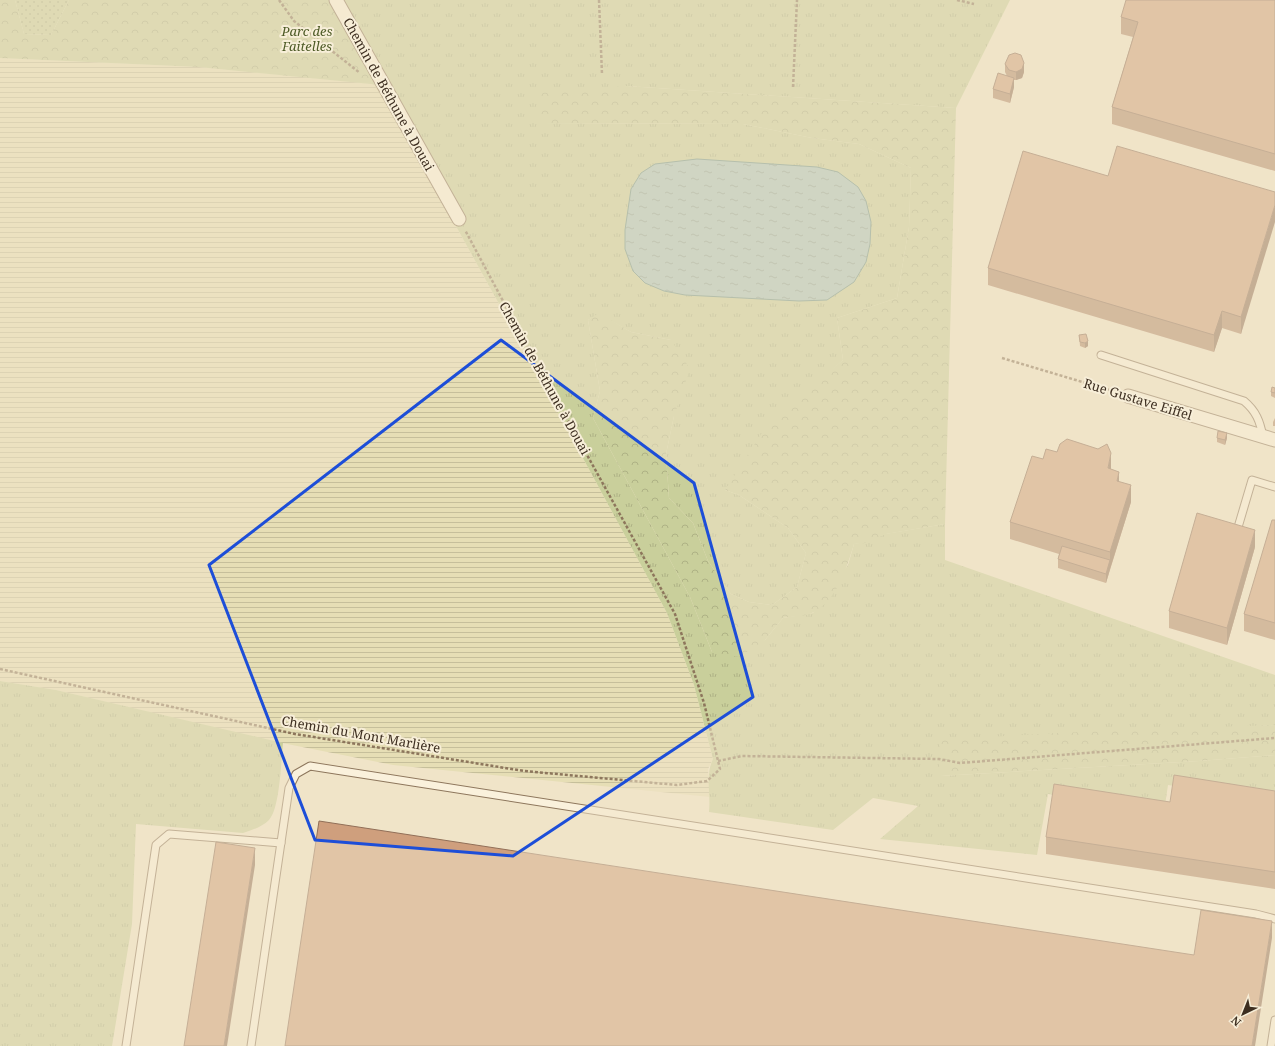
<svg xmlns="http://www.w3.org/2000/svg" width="1275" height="1046" font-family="'Noto Serif',serif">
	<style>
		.farmland { fill: url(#farmland-rules) }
		.grass { fill: url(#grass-tufts) }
		.forest { fill: url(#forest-crowns) }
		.park { fill: url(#park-dots) }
		.water { fill: url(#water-ripples); stroke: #6f938a }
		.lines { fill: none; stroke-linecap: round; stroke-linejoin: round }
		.lane-casing { stroke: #8d765c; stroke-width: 9 }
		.street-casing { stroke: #8d765c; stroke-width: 15 }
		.path { stroke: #8d765c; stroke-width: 2.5; stroke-dasharray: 3 2; stroke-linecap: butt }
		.lane { stroke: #faf1dc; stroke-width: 7 }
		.street { stroke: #faf1dc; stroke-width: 13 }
		.wall { fill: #b2896c }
		.shaded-wall { fill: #916f58 }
		.building { fill: #cf9f7d; stroke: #916f58 }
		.marked { fill: none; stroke: #1d4ed8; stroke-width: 3; stroke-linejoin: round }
		.labels { text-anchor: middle; stroke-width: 4; stroke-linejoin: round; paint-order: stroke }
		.park-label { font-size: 13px; font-style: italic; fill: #4d5a26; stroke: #f7eed8 }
		.street-label { font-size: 13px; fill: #3d2e20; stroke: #f7eed8 }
	</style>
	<defs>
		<pattern id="farmland-rules" width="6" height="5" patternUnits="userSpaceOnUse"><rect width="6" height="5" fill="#e6deb5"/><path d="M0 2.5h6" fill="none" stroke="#c6bf9b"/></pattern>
		<pattern id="grass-tufts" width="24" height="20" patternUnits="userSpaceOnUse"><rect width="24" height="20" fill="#c9cf9b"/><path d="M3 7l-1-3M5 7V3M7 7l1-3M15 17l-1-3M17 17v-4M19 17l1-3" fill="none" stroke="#aeb285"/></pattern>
		<pattern id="forest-crowns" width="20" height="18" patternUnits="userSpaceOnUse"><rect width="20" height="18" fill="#c9cf9b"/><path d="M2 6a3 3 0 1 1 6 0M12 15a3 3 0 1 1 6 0" fill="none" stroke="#aeb285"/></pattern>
		<pattern id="park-dots" width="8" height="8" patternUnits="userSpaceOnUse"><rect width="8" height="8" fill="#c9cf9b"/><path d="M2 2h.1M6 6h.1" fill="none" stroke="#aeb285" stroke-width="1.8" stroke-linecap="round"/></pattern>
		<pattern id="water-ripples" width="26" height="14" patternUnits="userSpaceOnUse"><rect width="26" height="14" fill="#a9c4bc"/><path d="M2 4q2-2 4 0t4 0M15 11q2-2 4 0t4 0" fill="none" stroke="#8ba098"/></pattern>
	</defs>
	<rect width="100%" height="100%" fill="#f0e4c8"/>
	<!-- farmland -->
	<polygon class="farmland" points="0,58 199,67 374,84 410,143 514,331 667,613 694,685 713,759 708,769 710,797 393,765 267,740 56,690 0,681"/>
	<!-- grass -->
	<g class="grass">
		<path d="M331,0H1010L956,108L627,86L541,123L743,124L812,138L859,144L911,168L909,227L897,298L837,318L843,360L812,388L725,490L739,495L788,528L806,553L797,587L772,605L749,602L731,594L708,561L693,523L669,498L666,454L674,416L671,340L631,332L599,314L588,320L600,391L593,418L690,597L712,652L765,640L783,618L813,613L848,565L854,544L865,542L885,534L945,524V560L1275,675V725L1240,727L939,776L1199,761L1275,755V801L1168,785L1164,812L1048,794L1037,855L880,839L918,806L873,798L833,830L709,812C711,794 705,775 713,759L694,685L667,613L514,331L410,143L374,84L380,85Z"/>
		<path d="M0,681L56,690L283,743C281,761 280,808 269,820C262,827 252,830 243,833L136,824L132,924L112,1046H0Z"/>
	</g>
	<!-- forest -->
	<g class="forest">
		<polygon points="0,0 15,0 24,34 51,35 69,0 331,0 381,85 199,67 0,58"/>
		<path d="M627,86L956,108L945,524L886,534L865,543L854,544C847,567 837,600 814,612C806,617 792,616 783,618L765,640L739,657L712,652L690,597L593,418L600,391L588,320L599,313L631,332L671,340L690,369L674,416L666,454L669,498L693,523L708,561L731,594L749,602L772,605L797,587L806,553L788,528L739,495L725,490L769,422L843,360L837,318L897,298L909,227L911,168L859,144L812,138L743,124L541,123L538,93Z"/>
		<polygon points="1275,725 1275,755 1199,761 939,776 940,740 1056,733"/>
	</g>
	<!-- park -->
	<polygon class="park" points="15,0 69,0 51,35 24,34"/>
	<!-- water -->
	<polygon class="water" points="697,159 817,167 838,172 858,187 866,201 871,222 870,244 866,262 854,282 827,300 799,301 685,295 664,291 645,283 633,271 625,249 625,230 631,189 641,173 655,164"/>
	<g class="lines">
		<!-- lane casing -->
		<g class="lane-casing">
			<g id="lane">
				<path d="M1101,355L1244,401C1256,411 1260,421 1263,437"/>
				<polyline points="1236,534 1252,480 1275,487"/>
				<polyline points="126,1046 156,845 169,834 281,843"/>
				<polyline points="251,1046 289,788 296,774 310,766 1256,914 1275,919"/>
				<polyline points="1271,1046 1275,1020"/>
			</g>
		</g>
		<!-- street casing -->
		<g class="street-casing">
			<g id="street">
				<polyline points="336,0 459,219"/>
				<polyline points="1128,396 1275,440"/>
			</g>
		</g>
		<!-- path -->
		<g class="path">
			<polyline points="279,0 294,21 360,73"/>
			<polyline points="599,0 602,74"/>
			<polyline points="957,0 974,4"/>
			<polyline points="793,87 797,0"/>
			<polyline points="1002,358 1116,392"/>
			<polyline points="0,669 295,734 524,771 677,785 707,781 720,769 704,703 675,614 539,368 465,230"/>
			<polyline points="718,761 742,756 939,759 960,763 1275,738"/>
		</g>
		<!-- lane -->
		<use href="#lane" class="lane"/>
		<!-- street -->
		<use href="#street" class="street"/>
	</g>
	<!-- wall -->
	<g class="wall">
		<polygon points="1275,0 1275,171 1112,124 1112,107 1133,37 1121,34 1121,17"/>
		<polygon points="1005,64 1024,72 1022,78 1016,80 1014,80 1014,87 1010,103 993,98 993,89 1007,76 1005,72"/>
		<polygon points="1108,176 1275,192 1241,334 1222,328 1214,352 988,285 988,268"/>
		<polygon points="1079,335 1088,346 1085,348 1080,346"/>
		<polygon points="1275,388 1275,398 1271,396 1271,392"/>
		<polygon points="1275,418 1275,426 1273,426 1273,422"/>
		<polygon points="1217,438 1227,438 1225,445 1217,442"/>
		<polygon points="1043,459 1111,469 1131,502 1106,583 1058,568 1058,559 1059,554 1010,539 1010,522"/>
		<polygon points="1275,520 1275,640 1244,631 1244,614"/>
		<polygon points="1255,547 1227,645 1169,628 1169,611"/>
		<polygon points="1275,791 1275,889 1046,854 1046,837 1170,802"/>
	</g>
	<!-- shaded-wall -->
	<g class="shaded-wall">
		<polygon points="1024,63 1024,72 1022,78 1016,80 1016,72"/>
		<polygon points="1014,78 1014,87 1010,103 1010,94"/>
		<polygon points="1275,205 1275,222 1241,334 1241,317"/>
		<polygon points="1222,311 1222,328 1214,352 1214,335"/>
		<polygon points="1088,341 1088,346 1085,348 1085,343"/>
		<polygon points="1227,433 1227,438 1225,445 1225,440"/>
		<polygon points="1111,453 1111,470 1108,468"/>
		<polygon points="1119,472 1119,489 1117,481"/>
		<polygon points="1131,485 1131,502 1110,569 1110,552"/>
		<polygon points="1255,530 1255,547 1227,645 1227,628"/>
		<polygon points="1110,560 1110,569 1106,583 1106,574"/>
		<polygon points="255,848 255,865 227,1046 224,1046"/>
		<polygon points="1272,921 1272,938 1255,1046 1252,1046"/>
	</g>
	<!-- building -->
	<g class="building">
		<polygon points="1126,0 1275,0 1275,154 1112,107 1138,22 1121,17"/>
		<polygon points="1015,53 1021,55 1024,63 1022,69 1016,72 1009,70 1005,64 1009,55"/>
		<polygon points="998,73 1014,78 1010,94 993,89"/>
		<polygon points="1117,146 1275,192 1275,205 1241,317 1222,311 1214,335 988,268 1023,151 1108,176"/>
		<polygon points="1086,334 1088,341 1085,343 1080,342 1079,335"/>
		<polygon points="1272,387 1275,388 1275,393 1271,392"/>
		<polygon points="1218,431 1227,433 1225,440 1217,438"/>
		<polygon points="1067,439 1098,449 1107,444 1111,453 1108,468 1119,472 1117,481 1131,485 1110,552 1010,522 1032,456 1043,459 1046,449 1057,452 1060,444"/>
		<polygon points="1197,513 1255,530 1227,628 1169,611"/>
		<polygon points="1272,520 1275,520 1275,623 1244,614"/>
		<polygon points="1062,546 1110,560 1106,574 1058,559"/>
		<polygon points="1174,775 1275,791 1275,872 1046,837 1054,784 1170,802"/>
		<polygon points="319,821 1194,955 1201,910 1272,921 1252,1046 285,1046"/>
		<polygon points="216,842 255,848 224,1046 184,1046"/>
	</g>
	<!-- marked area -->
	<path d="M0 0H1275V1046H0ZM501,340L694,483L753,697L513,856L315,840L209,565Z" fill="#f0e4c8" fill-opacity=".55" fill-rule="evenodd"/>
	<path class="marked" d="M501,340L694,483L753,697L513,856L315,840L209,565Z"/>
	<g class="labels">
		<!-- park labels -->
		<g class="park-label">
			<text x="307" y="36">Parc des<tspan x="307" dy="15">Faitelles</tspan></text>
		</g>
		<!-- street labels -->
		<g class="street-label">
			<text transform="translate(389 94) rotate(61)" y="5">Chemin de Béthune à Douai</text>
			<text transform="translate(545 378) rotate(61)" y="5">Chemin de Béthune à Douai</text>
			<text transform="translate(1138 399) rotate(17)" y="5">Rue Gustave Eiffel</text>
			<text transform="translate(361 734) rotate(10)" y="5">Chemin du Mont Marlière</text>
		</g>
	</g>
	<!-- north arrow -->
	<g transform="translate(1243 1014) rotate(223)" stroke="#f7eed8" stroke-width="3" paint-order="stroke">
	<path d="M0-3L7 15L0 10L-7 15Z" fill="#3d2e20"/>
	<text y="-6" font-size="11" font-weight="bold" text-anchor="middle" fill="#3d2e20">N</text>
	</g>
</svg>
